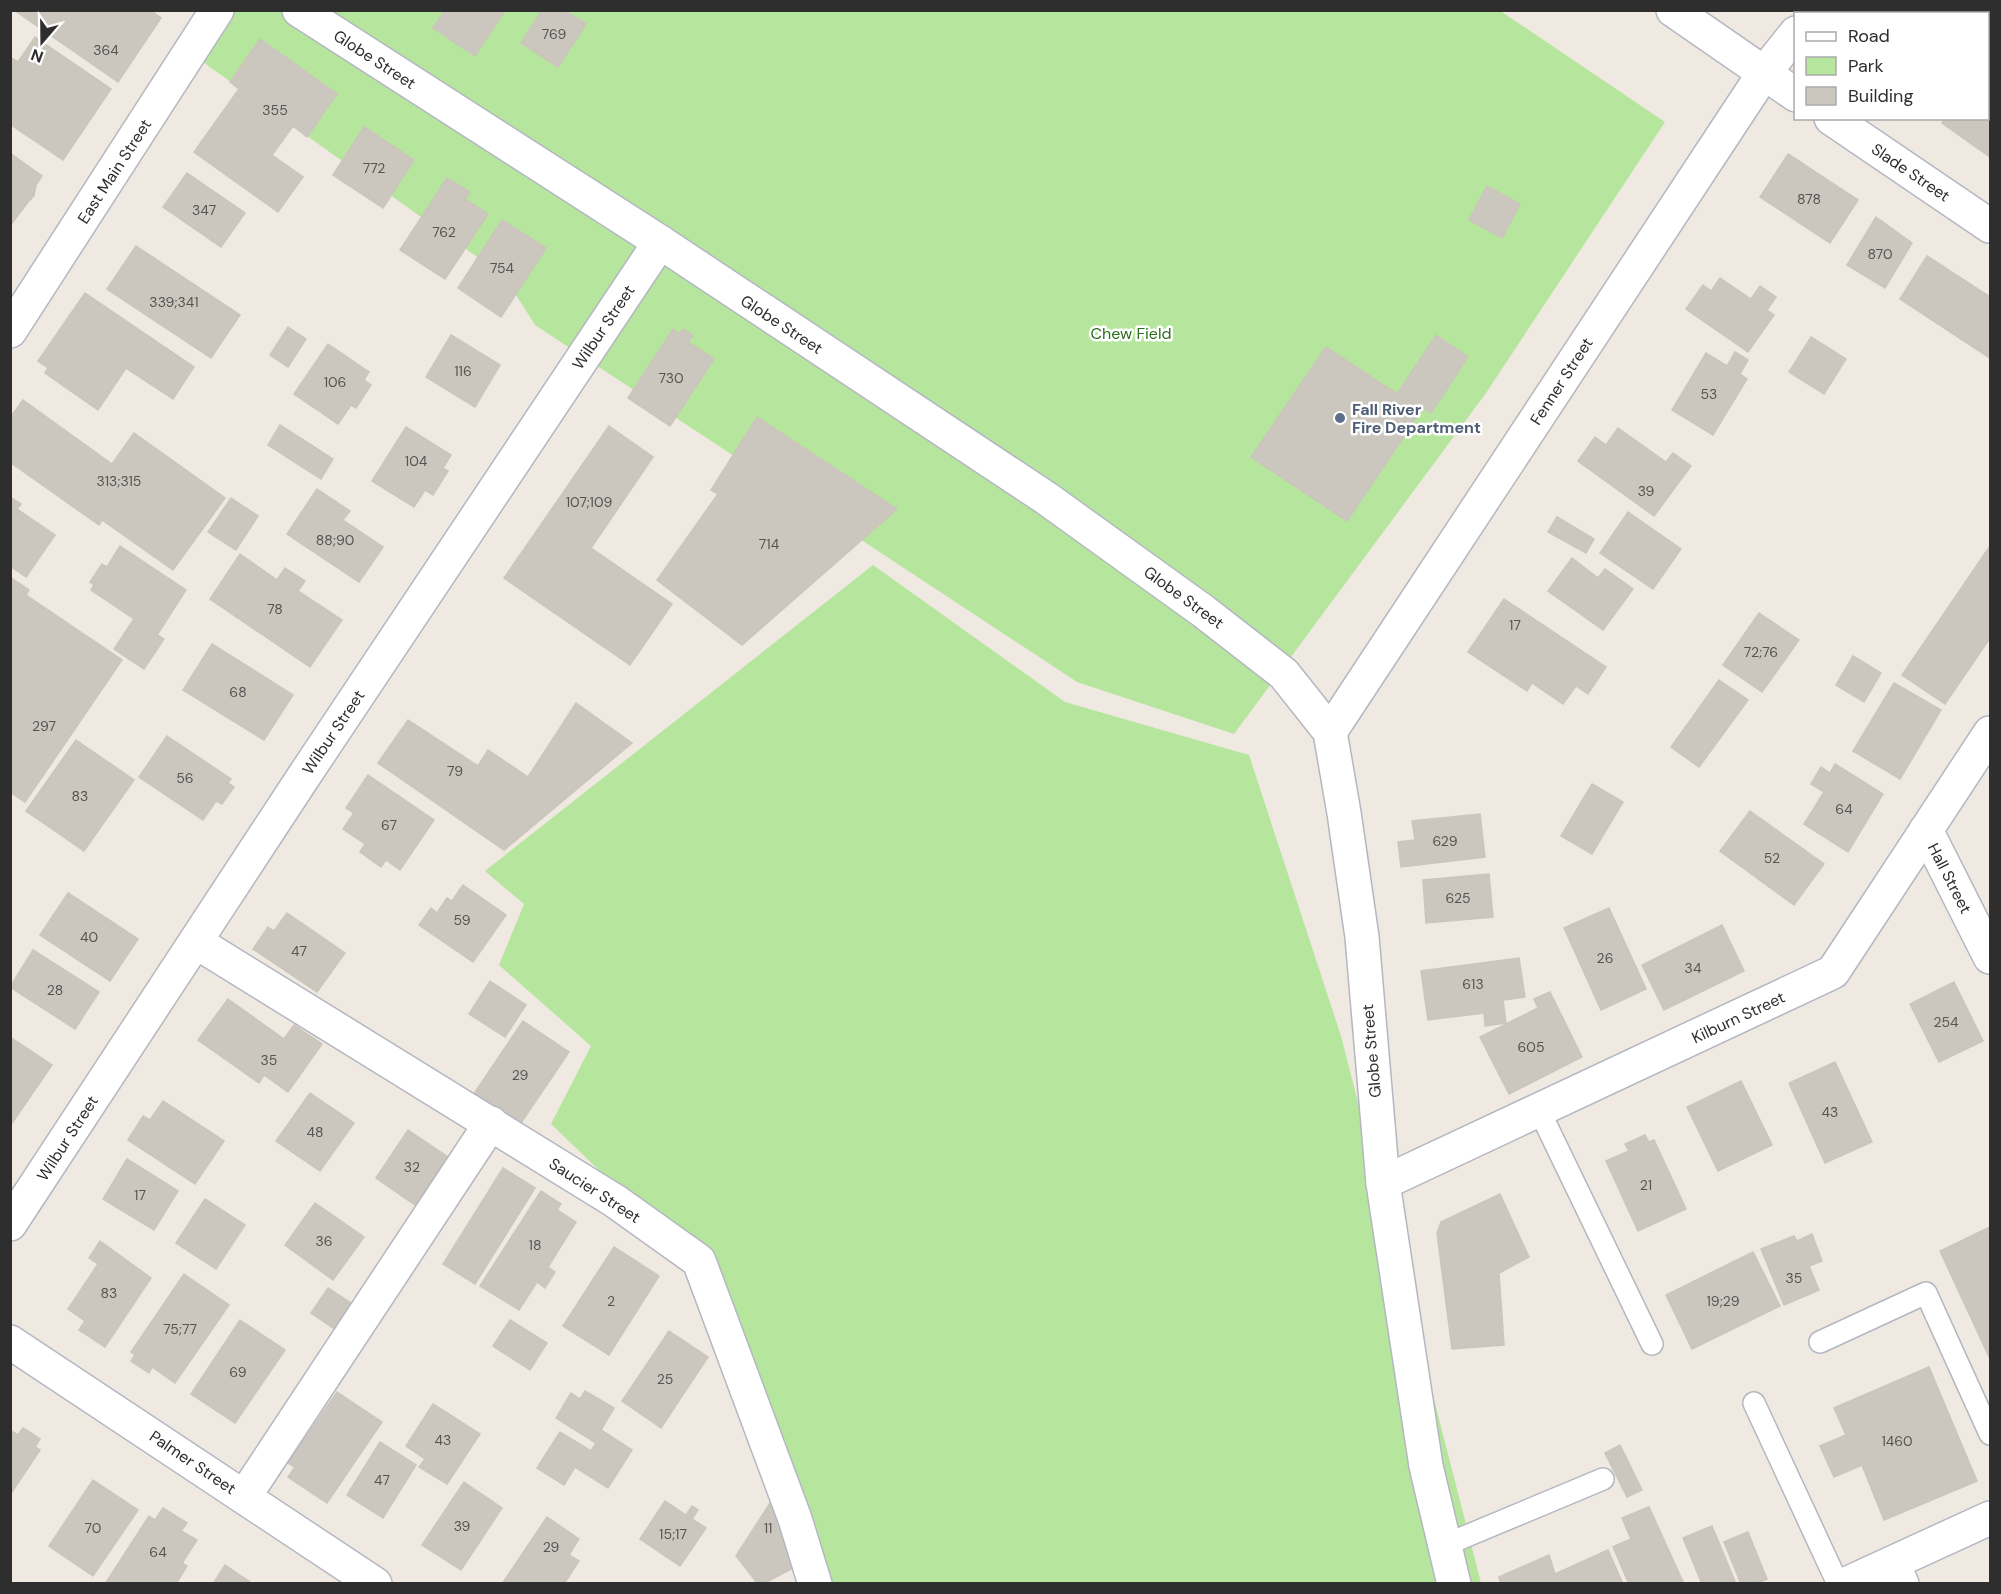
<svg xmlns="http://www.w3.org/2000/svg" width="2001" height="1594" font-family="'DM Sans',sans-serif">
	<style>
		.green { fill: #b6e59e }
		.building { fill: #cbc7bf; stroke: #cbc5ba; stroke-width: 1.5 }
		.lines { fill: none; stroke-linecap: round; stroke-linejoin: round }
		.lane-casing { stroke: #b4b7c1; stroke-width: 24 }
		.street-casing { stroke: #b4b7c1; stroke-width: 36 }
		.secondary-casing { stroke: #b4b7c1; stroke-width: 36 }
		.lane { stroke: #fff; stroke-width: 21 }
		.street { stroke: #fff; stroke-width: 33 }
		.secondary { stroke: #fff; stroke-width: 33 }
		.service-dot { fill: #5c6f8a; stroke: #fff; stroke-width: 2 }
		.labels { text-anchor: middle; stroke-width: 5; stroke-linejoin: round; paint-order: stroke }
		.number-label { font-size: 14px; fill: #555452 }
		.street-label { font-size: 16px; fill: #2e2e2e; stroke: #fff }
		.park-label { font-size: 16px; fill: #2c6e1b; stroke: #fff }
		.service-label { font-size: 16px; font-weight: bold; fill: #4e5e75; stroke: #fff; text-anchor: start }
	</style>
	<rect width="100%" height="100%" fill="#efe9e1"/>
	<!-- green -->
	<g class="green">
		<polygon points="213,10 1499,10 1665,122 1486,393 1234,734 1077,682 535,325 504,276 186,50"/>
		<polygon points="873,565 1065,702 1249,755 1341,1036 1481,1583 823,1583 703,1270 551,1124 591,1046 499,965 524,904 485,871"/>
	</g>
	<!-- building -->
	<g class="building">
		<polygon points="14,10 150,10 161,18 118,82"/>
		<polygon points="445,10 505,10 475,56 433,28"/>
		<polygon points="542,10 564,10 586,24 558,67 521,43"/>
		<polygon points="35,37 111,89 63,160 10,124 10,57 18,62"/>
		<polygon points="260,39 337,94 307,137 293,126 272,155 303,177 278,212 194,152 239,89 230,82"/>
		<polygon points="1988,94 1990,96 1990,157 1942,123 1945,118 1988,118"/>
		<polygon points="364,127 414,160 383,208 333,175"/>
		<polygon points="10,153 42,176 36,185 34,196 28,202 10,226"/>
		<polygon points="1788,154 1858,200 1830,243 1760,197"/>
		<polygon points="187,173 245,213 221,247 163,207"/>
		<polygon points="447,178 470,192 465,199 488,214 445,279 400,250"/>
		<polygon points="1487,186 1520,204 1502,238 1469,220"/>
		<polygon points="1876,217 1912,243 1885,288 1847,265"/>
		<polygon points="502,220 546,248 501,317 458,288"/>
		<polygon points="136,246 240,315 211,358 107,289"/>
		<polygon points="1927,256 1990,297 1990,358 1900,299"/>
		<polygon points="1720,278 1751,299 1760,286 1776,297 1767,310 1774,315 1748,352 1686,309 1703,285 1711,291"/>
		<polygon points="85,293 194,367 173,399 126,368 98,410 45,373 48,368 38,361"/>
		<polygon points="288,327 306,339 288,367 270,355"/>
		<polygon points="673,329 679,334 683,329 693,335 688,342 714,359 670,426 628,398"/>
		<polygon points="451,335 500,365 475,407 426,377"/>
		<polygon points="1436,335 1468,357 1431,413 1423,408 1347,521 1251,457 1326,347 1397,394"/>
		<polygon points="1811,337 1846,359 1824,394 1789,372"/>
		<polygon points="328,344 369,372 364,380 371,385 356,408 351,405 338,424 294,394"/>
		<polygon points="1735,352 1748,360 1740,374 1747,379 1713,435 1672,410 1706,353 1727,366"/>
		<polygon points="23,400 112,464 134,433 225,498 173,570 102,520 99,525 10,462 10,418"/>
		<polygon points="757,417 897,509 742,645 657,580 718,494 711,490"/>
		<polygon points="280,425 333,459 321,479 268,445"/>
		<polygon points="609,426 653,457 591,548 672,604 630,665 504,578"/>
		<polygon points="406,427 451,455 443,468 448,471 433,495 425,490 414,507 372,481"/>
		<polygon points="1618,428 1666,462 1673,453 1691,466 1654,516 1578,461 1595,437 1606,445"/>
		<polygon points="317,489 350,511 343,520 383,547 359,582 287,534"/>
		<polygon points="10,497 21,504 17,509 55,535 26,577 10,566"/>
		<polygon points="231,498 258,516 236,550 208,532"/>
		<polygon points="1628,512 1681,549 1653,589 1600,553"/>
		<polygon points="1557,517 1594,539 1586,553 1548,532"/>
		<polygon points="120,546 186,590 157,635 164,639 144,669 114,649 134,619 91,590 94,585 90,582 102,564 107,567"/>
		<polygon points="1990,546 1990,638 1945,704 1902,675"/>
		<polygon points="240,554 277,580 285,568 305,581 298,591 342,620 310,667 210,599"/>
		<polygon points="1572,558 1598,578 1605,569 1633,589 1603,630 1548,591"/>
		<polygon points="10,577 29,590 26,595 122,660 25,802 10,792"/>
		<polygon points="1504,599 1606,667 1588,694 1576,686 1563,704 1532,683 1527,691 1468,652"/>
		<polygon points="1759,613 1799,640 1762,692 1723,665"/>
		<polygon points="212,644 293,695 264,740 183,690"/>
		<polygon points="1853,656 1881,673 1864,702 1836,685"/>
		<polygon points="1719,680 1748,700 1699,767 1671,747"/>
		<polygon points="1894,683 1941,710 1900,779 1853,751"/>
		<polygon points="576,703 632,743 504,850 378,763 408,720 478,766 488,750 528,777"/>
		<polygon points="167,736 231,779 228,783 234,787 222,804 216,801 203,820 139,777"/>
		<polygon points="76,740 134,780 84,851 26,811"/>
		<polygon points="1835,764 1883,794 1848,852 1804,824 1824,792 1811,784 1821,767 1830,773"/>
		<polygon points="368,775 434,820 400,870 386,860 381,867 360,852 365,844 343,829 354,813 346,808"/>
		<polygon points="1592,784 1623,802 1592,854 1561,836"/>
		<polygon points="1750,811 1824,864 1794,905 1720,851"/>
		<polygon points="1480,814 1485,857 1401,867 1398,842 1415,840 1412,821"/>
		<polygon points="1489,874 1493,917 1426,923 1423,880"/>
		<polygon points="463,885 506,915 473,962 419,925 431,908 437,913 447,898 452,901"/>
		<polygon points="68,893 138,939 110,981 40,935"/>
		<polygon points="1609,908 1646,989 1601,1010 1564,928"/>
		<polygon points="287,913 345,953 317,992 253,949 268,927 274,931"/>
		<polygon points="1722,925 1744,971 1664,1010 1642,965"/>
		<polygon points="33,950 99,992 75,1029 10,987"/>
		<polygon points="1519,958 1525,997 1503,1000 1506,1023 1485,1026 1484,1013 1428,1020 1421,971"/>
		<polygon points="490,981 526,1005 505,1037 469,1014"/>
		<polygon points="1954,982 1983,1041 1939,1062 1910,1004"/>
		<polygon points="1550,992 1582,1057 1509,1094 1480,1037 1538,1008 1534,999"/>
		<polygon points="228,999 284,1039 294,1025 322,1044 288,1092 264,1075 259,1083 198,1040"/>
		<polygon points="523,1021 569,1052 517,1129 471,1098"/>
		<polygon points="10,1037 52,1065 10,1126"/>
		<polygon points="1835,1062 1872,1142 1825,1163 1789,1083"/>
		<polygon points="1741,1081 1772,1145 1718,1171 1687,1107"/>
		<polygon points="310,1093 354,1123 320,1171 276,1141"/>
		<polygon points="163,1101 224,1141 195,1184 128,1140 143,1116 150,1120"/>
		<polygon points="408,1130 448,1157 415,1205 376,1178"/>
		<polygon points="1645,1135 1649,1142 1654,1140 1686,1209 1638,1231 1606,1161 1629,1151 1625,1144"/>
		<polygon points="127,1159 178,1191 154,1230 103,1199"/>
		<polygon points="503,1168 535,1188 475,1284 443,1264"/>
		<polygon points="541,1191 561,1204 557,1210 576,1222 548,1267 555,1272 545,1288 537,1282 519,1310 480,1286"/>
		<polygon points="1500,1194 1529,1257 1499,1273 1504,1345 1452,1349 1437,1233 1441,1222"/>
		<polygon points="205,1199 245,1225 216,1269 176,1243"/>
		<polygon points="315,1203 364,1237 333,1280 285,1245"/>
		<polygon points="1990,1227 1990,1359 1940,1251"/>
		<polygon points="1812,1234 1822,1261 1809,1266 1819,1290 1784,1305 1761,1249 1794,1236 1797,1241"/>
		<polygon points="100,1241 151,1278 105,1347 79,1330 85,1321 68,1309 98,1264 89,1258"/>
		<polygon points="614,1247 659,1276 609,1355 563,1326"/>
		<polygon points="1753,1252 1780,1306 1692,1349 1666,1295"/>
		<polygon points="184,1274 229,1305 175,1383 152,1367 149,1373 131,1361 135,1355 131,1352"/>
		<polygon points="328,1288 357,1307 339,1332 311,1313"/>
		<polygon points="240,1320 285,1350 235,1423 191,1394"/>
		<polygon points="510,1320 547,1343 530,1370 493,1346"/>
		<polygon points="669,1331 708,1357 661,1428 622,1401"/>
		<polygon points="1929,1367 1977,1481 1884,1520 1862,1465 1834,1477 1820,1446 1846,1435 1834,1408"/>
		<polygon points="585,1391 614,1408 601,1430 632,1450 608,1488 575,1467 564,1485 537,1468 560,1432 591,1451 596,1443 556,1418 571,1393 580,1399"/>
		<polygon points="337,1392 382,1422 327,1503 288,1477 295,1467 288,1463"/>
		<polygon points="433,1404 480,1434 447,1484 419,1467 425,1459 406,1446"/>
		<polygon points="23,1428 40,1439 35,1447 40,1450 10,1495 10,1430 18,1435"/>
		<polygon points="380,1442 416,1465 383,1518 347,1495"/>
		<polygon points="1620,1445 1642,1490 1627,1497 1605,1453"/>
		<polygon points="93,1480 138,1510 93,1576 49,1546"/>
		<polygon points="464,1482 502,1508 461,1570 422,1545"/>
		<polygon points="772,1500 795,1567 763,1584 758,1584 736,1556"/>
		<polygon points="665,1501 686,1515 692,1506 698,1510 692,1519 706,1528 680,1566 640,1539"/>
		<polygon points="1649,1507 1684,1584 1629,1584 1613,1547 1631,1539 1622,1518"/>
		<polygon points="163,1508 187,1523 181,1531 197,1540 182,1563 187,1566 176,1584 105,1584 149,1516 155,1520"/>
		<polygon points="547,1517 579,1539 569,1555 579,1561 564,1584 502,1584"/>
		<polygon points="1712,1526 1736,1584 1702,1584 1683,1538"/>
		<polygon points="1748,1532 1767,1579 1756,1584 1741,1584 1724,1542"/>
		<polygon points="1608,1550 1623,1584 1501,1584 1499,1577 1549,1555 1555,1574"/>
		<polygon points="225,1565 253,1584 213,1584"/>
	</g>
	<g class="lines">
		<!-- lane casing -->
		<g class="lane-casing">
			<g id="lane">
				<polyline points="1539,1110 1652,1344"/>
				<polyline points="1820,1342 1926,1293 1990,1434"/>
				<polyline points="1754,1403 1838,1584"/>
				<polyline points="1445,1545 1603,1479"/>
			</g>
		</g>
		<!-- street casing -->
		<g class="street-casing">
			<g id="street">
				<polyline points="1673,10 1796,95"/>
				<polyline points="1811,14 1813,10"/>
				<polyline points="1831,118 1990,226"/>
				<polyline points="10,331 217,10"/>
				<polyline points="1330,732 1764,73 1796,33"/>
				<polyline points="1926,830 1990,957"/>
				<polyline points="196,942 615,1201 699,1261 795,1519 815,1584"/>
				<polyline points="1383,1183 1833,972 1990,733"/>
				<polyline points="10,1224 304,776 660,242"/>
				<polyline points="10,1342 375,1584"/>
				<polyline points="244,1497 491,1123"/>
				<polyline points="1893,1563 1902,1584"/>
			</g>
		</g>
		<!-- secondary casing -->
		<g class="secondary-casing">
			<g id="secondary">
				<polyline points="299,10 660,242 1046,498 1203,611 1284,674 1330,732 1344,813 1362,937 1383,1183 1426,1466 1454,1584"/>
				<polyline points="1846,1584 1990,1518"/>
			</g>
		</g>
		<!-- lane -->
		<use href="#lane" class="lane"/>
		<!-- street -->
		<use href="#street" class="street"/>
		<!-- secondary -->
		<use href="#secondary" class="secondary"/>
	</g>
	<!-- markers -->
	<circle class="service-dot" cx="1340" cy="418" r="6"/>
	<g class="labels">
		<!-- number labels -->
		<g class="number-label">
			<text x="554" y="39">769</text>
			<text x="106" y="55">364</text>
			<text x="275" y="115">355</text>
			<text x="374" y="173">772</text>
			<text x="1809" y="204">878</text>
			<text x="204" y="215">347</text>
			<text x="444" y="237">762</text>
			<text x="1880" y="259">870</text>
			<text x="502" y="273">754</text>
			<text x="174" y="307">339;341</text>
			<text x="463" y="376">116</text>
			<text x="671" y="383">730</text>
			<text x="335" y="387">106</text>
			<text x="1709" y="399">53</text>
			<text x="416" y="466">104</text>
			<text x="119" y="486">313;315</text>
			<text x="1646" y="496">39</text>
			<text x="589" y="507">107;109</text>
			<text x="335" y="545">88;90</text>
			<text x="769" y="549">714</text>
			<text x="275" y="614">78</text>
			<text x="1515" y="630">17</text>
			<text x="1761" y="657">72;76</text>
			<text x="238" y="697">68</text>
			<text x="44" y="731">297</text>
			<text x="455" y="776">79</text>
			<text x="185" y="783">56</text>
			<text x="80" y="801">83</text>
			<text x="1844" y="814">64</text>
			<text x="389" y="830">67</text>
			<text x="1445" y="846">629</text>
			<text x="1772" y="863">52</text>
			<text x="1458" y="903">625</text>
			<text x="462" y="925">59</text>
			<text x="89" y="942">40</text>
			<text x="299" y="956">47</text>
			<text x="1605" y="963">26</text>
			<text x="1693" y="973">34</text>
			<text x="1473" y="989">613</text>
			<text x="55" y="995">28</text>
			<text x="1946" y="1027">254</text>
			<text x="1531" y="1052">605</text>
			<text x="269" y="1065">35</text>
			<text x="520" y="1080">29</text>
			<text x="1830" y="1117">43</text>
			<text x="315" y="1137">48</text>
			<text x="412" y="1172">32</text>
			<text x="1646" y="1190">21</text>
			<text x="140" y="1200">17</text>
			<text x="324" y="1246">36</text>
			<text x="535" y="1250">18</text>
			<text x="1794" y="1283">35</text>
			<text x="109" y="1298">83</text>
			<text x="611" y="1306">2</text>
			<text x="1723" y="1306">19;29</text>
			<text x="180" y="1334">75;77</text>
			<text x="238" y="1377">69</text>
			<text x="665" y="1384">25</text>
			<text x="443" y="1445">43</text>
			<text x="1897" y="1446">1460</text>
			<text x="382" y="1485">47</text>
			<text x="462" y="1531">39</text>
			<text x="93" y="1533">70</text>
			<text x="768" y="1533">11</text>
			<text x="673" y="1539">15;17</text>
			<text x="551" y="1552">29</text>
			<text x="158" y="1557">64</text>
		</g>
		<!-- street labels -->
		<g class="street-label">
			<text transform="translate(375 59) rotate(33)" y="6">Globe Street</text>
			<text transform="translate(114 171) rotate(-57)" y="6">East Main Street</text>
			<text transform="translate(1911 172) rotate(34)" y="6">Slade Street</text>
			<text transform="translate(782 324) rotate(33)" y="6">Globe Street</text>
			<text transform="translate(603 327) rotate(-56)" y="6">Wilbur Street</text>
			<text transform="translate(1561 381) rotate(-57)" y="6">Fenner Street</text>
			<text transform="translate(1184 597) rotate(36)" y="6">Globe Street</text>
			<text transform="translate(333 732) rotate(-56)" y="6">Wilbur Street</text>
			<text transform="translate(1950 878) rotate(63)" y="6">Hall Street</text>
			<text transform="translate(1738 1017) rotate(-25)" y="6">Kilburn Street</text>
			<text transform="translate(1371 1051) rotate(-95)" y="6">Globe Street</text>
			<text transform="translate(67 1138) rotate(-57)" y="6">Wilbur Street</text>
			<text transform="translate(595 1190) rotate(33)" y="6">Saucier Street</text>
			<text transform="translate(193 1462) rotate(34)" y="6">Palmer Street</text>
		</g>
		<!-- park labels -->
		<g class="park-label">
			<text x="1131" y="339">Chew Field</text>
		</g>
		<!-- service labels -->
		<g class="service-label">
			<text x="1352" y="415">Fall River<tspan x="1352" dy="18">Fire Department</tspan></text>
		</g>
	</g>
	<!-- border -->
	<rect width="2001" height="1594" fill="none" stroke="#2e2e2e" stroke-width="24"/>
	<!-- legend -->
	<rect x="1794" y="12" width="195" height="108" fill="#ffffff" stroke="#ababab" stroke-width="1.5"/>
	<rect x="1806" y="32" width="30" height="9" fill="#ffffff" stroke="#ababab" stroke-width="1.5"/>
	<text x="1848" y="42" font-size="18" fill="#2e2e2e">Road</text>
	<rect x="1806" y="57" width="30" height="18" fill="#b6e59e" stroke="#ababab" stroke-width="1.5"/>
	<text x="1848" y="72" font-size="18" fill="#2e2e2e">Park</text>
	<rect x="1806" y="87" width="30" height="18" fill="#cbc7bf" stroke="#ababab" stroke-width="1.5"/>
	<text x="1848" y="102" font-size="18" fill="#2e2e2e">Building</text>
	<!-- north arrow -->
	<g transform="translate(42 42) rotate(200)" stroke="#ffffff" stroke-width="4.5" paint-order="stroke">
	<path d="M0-4.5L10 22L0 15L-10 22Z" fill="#2e2e2e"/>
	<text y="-9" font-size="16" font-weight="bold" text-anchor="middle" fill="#2e2e2e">N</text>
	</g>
</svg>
